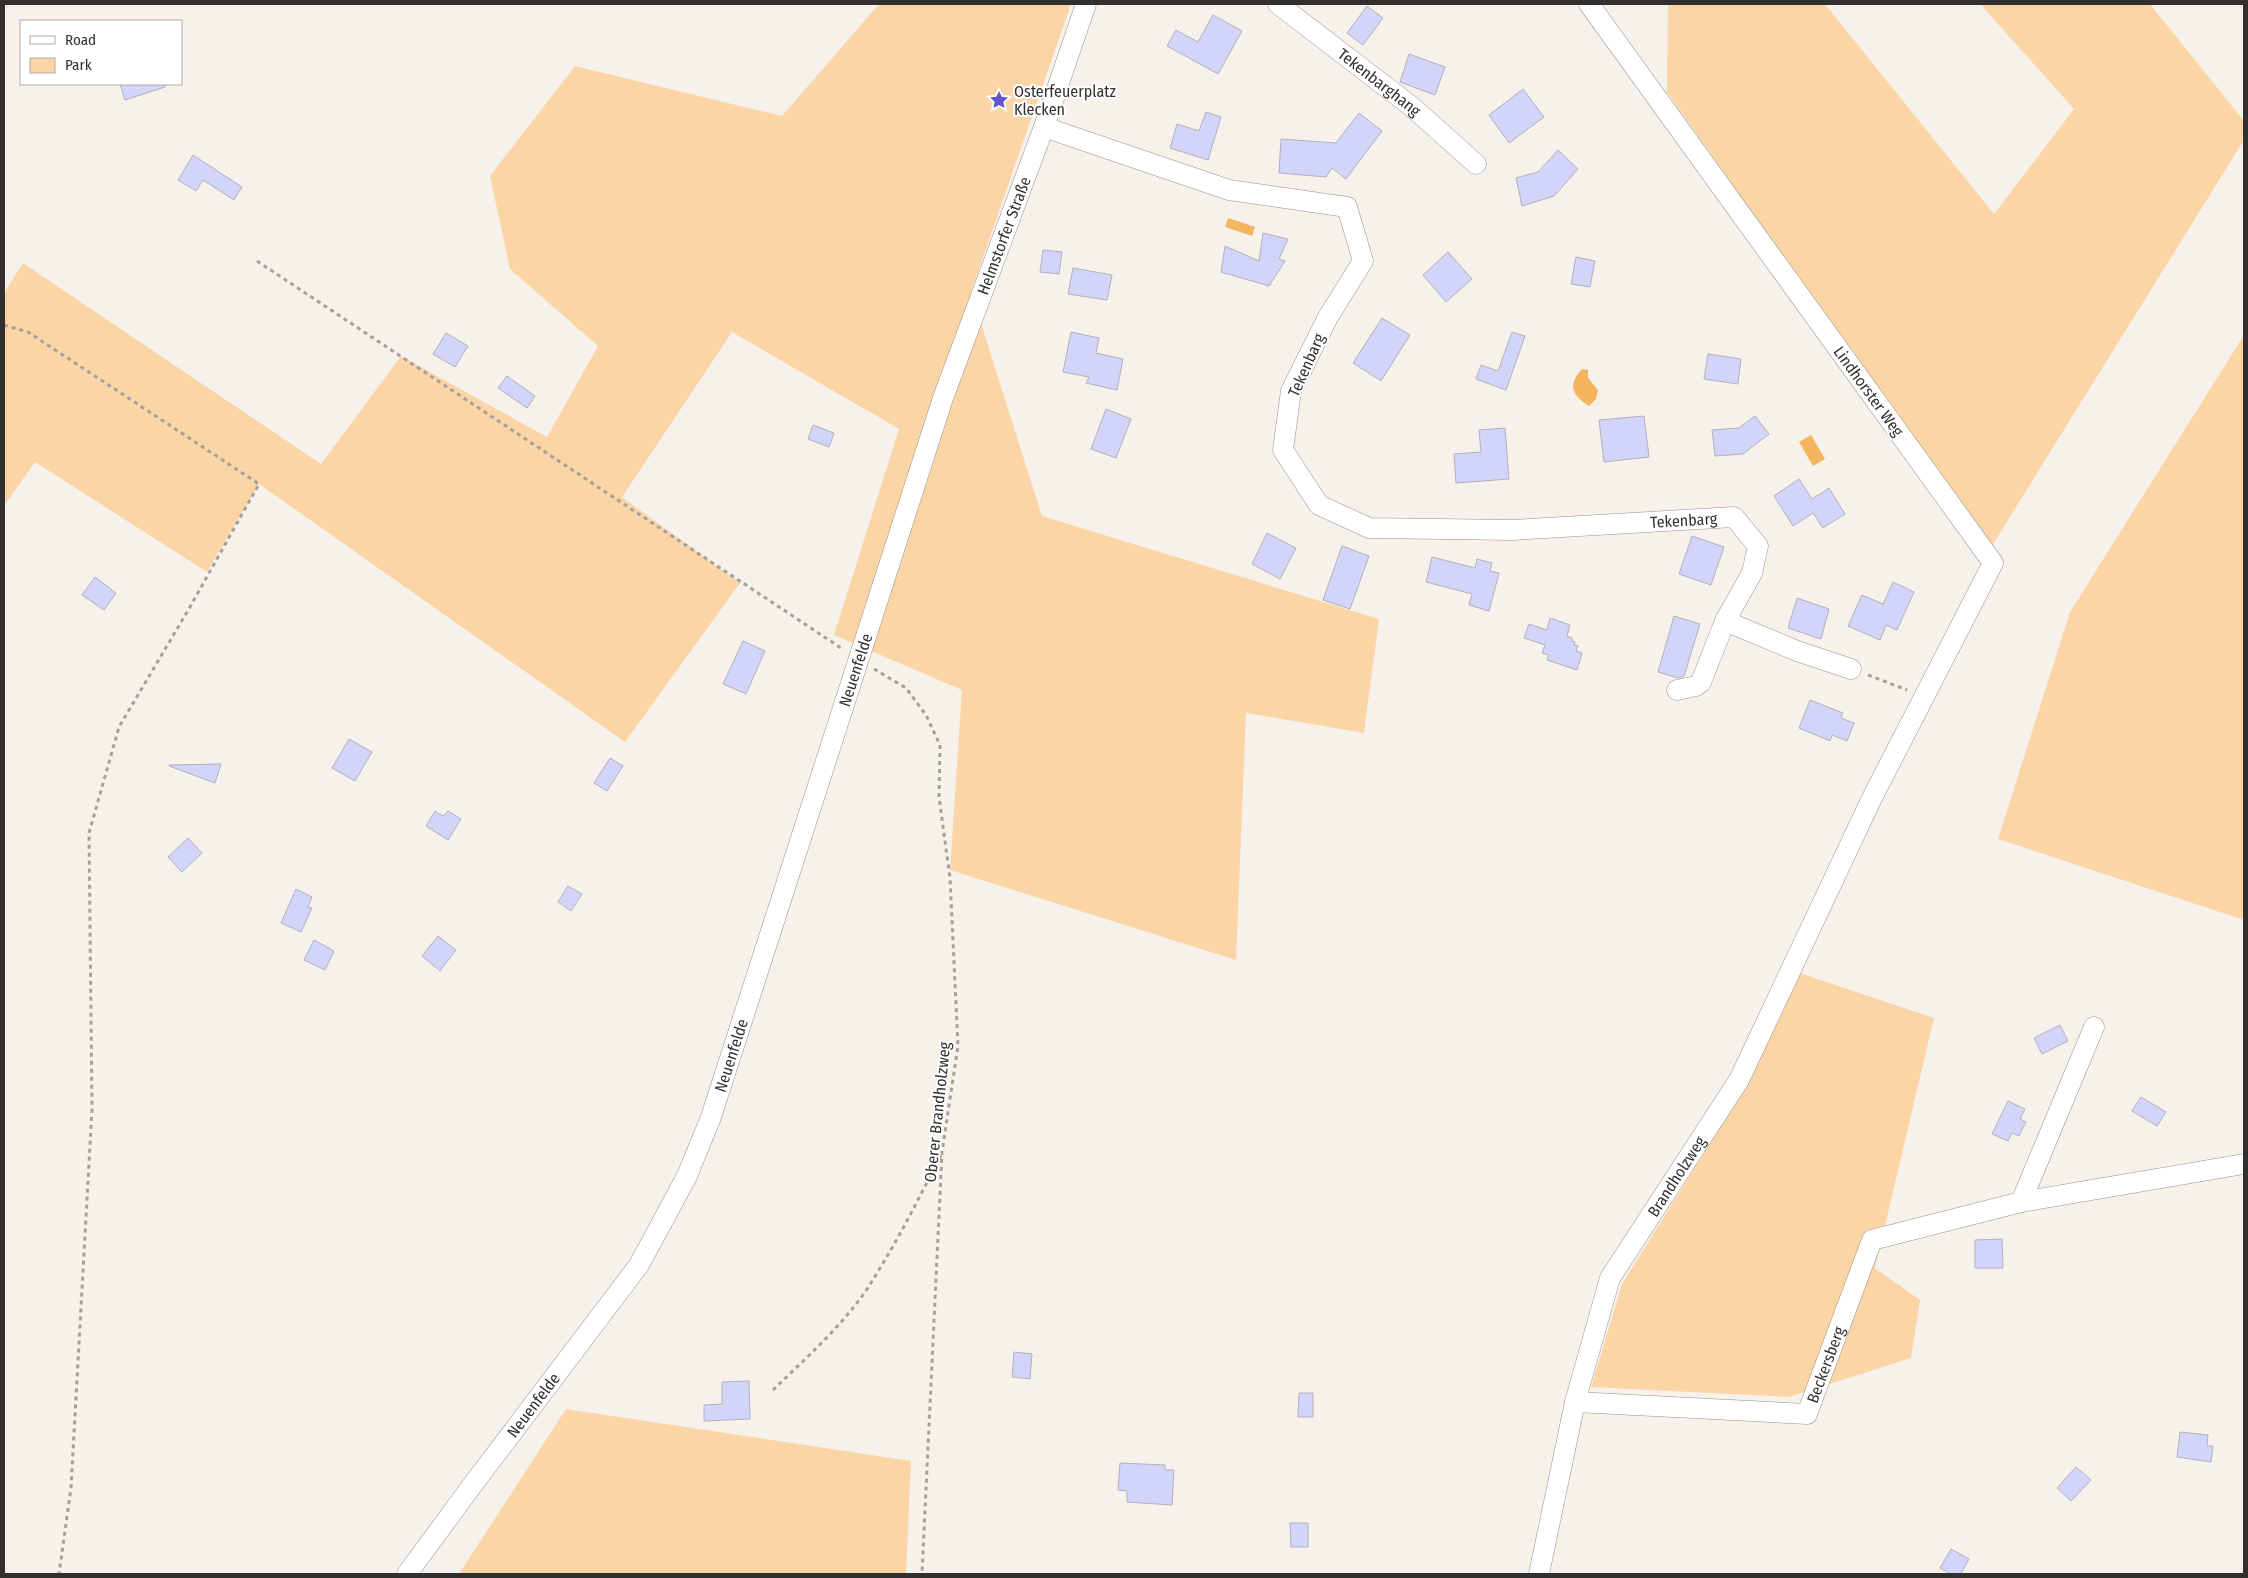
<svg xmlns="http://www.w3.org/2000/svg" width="2248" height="1578" font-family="'Fira Sans Condensed',sans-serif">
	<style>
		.green { fill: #fbd5a6 }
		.water { fill: #f4b55e }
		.building { fill: #d3d4f9; stroke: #b1b1b9 }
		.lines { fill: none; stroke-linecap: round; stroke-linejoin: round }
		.minor-casing { stroke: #97928d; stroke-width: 21 }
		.path { stroke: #a4a19c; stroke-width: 3; stroke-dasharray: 4 4; stroke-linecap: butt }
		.minor { stroke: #fff; stroke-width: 20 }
		.labels { text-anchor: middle; stroke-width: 4; stroke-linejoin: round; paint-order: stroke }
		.street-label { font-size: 16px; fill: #32302e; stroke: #fff }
		.poi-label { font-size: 16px; fill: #32302e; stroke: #fff; text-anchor: start }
	</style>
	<rect width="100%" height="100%" fill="#f6f1eb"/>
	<!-- green -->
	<g class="green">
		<polygon points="879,4 1071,4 971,292 1042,516 1379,619 1364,733 1246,713 1236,960 950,870 962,690 834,635 899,429 732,332 622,497 740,583 625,742 259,484 207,572 35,462 4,506 4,293 23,263 321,464 401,356 547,437 598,346 510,269 490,176 575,66 782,116"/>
		<polygon points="1668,4 1825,4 1994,214 2074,109 1980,4 2150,4 2244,121 2244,140 1990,549 1667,92"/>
		<polygon points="2244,335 2244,920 1998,839 2070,612"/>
		<polygon points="1800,973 1934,1018 1875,1268 1920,1300 1911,1358 1789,1397 1591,1387 1622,1284 1741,1094"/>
		<polygon points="566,1409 911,1461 906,1574 459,1574"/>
	</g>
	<!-- water -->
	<g class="water">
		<polygon points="1228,218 1255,227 1252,236 1225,227"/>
		<path d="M1582,369L1588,370V378L1598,390L1596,399L1589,406C1572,395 1567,385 1582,369Z"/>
		<polygon points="1811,435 1825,459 1813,466 1799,442"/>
	</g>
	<!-- building -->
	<g class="building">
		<polygon points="1367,6 1383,18 1363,45 1347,33"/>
		<polygon points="1213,15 1242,31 1218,74 1167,46 1176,30 1198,42"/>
		<polygon points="1409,54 1445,67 1435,95 1400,82"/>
		<polygon points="120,84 165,84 165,87 125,100"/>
		<polygon points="1523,89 1544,117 1509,143 1489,115"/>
		<polygon points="1206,112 1221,117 1208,160 1170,148 1177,124 1199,131"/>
		<polygon points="1359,113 1382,131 1346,179 1332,168 1326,177 1279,173 1281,139 1336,143"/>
		<polygon points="1558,150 1578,169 1554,196 1522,206 1516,178 1538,172"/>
		<polygon points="193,155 242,187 234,200 203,180 196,191 178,180"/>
		<polygon points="1263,233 1288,239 1279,259 1285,261 1269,286 1221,272 1225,246 1259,261"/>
		<polygon points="1043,250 1062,252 1059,274 1040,272"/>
		<polygon points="1448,252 1472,279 1446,302 1423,275"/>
		<polygon points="1576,257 1595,261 1590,287 1571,284"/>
		<polygon points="1073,268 1112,275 1107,300 1068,294"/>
		<polygon points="1382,318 1410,335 1381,381 1353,363"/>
		<polygon points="1071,332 1099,338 1096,353 1123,359 1117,390 1086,383 1089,377 1063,372"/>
		<polygon points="1512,332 1525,336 1506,390 1476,379 1481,365 1498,371"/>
		<polygon points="446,333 468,346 455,367 433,354"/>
		<polygon points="1708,354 1741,359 1738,384 1704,379"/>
		<polygon points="507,376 535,396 527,408 498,388"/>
		<polygon points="1106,409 1131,419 1116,458 1091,449"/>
		<polygon points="1644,416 1649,457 1604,462 1599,420"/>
		<polygon points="1755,416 1769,434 1743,454 1715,456 1712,430 1739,428"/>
		<polygon points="813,425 834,433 829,447 808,439"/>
		<polygon points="1505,428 1509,479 1456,483 1454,454 1481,452 1479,430"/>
		<polygon points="1799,479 1812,499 1829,488 1845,514 1823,528 1813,513 1793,526 1774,496"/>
		<polygon points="1267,533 1296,548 1280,579 1252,564"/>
		<polygon points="1692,536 1724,547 1711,585 1679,574"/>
		<polygon points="1342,546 1369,556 1350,609 1323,600"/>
		<polygon points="1432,557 1475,568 1477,559 1492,563 1490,571 1499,573 1489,611 1469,605 1472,594 1426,582"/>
		<polygon points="95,577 116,593 104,610 82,595"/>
		<polygon points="1893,582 1914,592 1897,630 1886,625 1880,640 1848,626 1862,595 1883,604"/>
		<polygon points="1797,598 1829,609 1821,639 1788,628"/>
		<polygon points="1674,616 1700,624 1684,676 1678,678 1658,672"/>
		<polygon points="1550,618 1570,625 1567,636 1572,638 1572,641 1575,642 1574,645 1578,646 1576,651 1582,653 1577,670 1547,660 1549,655 1542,653 1545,645 1524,638 1529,624 1547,630"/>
		<polygon points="743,641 765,651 746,694 723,684"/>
		<polygon points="1810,700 1843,713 1841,718 1854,723 1847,741 1832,735 1830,741 1799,728"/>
		<polygon points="349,739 372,752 355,781 332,768"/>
		<polygon points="610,758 623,766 607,791 594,783"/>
		<polygon points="221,764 215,783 169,766 169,765"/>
		<polygon points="435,811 443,816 448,811 461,819 448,840 426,826"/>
		<polygon points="188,838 202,853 182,872 168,857"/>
		<polygon points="568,886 582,894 571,911 558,902"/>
		<polygon points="296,889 312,897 308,907 312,908 301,932 281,923"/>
		<polygon points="438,936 456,950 440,971 422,956"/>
		<polygon points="314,940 334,951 325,970 304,960"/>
		<polygon points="2060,1025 2068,1041 2042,1054 2034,1038"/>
		<polygon points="2141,1097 2166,1112 2157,1126 2132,1111"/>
		<polygon points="2008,1101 2025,1109 2020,1119 2026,1122 2019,1136 2012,1133 2008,1141 1992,1134"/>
		<polygon points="2002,1239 2003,1268 1975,1268 1975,1240"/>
		<polygon points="1014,1352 1032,1354 1030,1379 1012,1377"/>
		<polygon points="749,1381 750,1419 704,1421 704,1405 722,1404 722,1382"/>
		<polygon points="1299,1393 1313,1393 1313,1417 1298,1417"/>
		<polygon points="2180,1432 2208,1435 2207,1446 2213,1446 2211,1462 2177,1457"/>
		<polygon points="1120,1463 1165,1465 1165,1470 1174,1470 1172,1505 1127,1502 1127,1491 1118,1490"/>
		<polygon points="2076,1467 2091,1480 2071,1501 2057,1488"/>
		<polygon points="1290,1523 1308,1523 1308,1547 1291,1547"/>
		<polygon points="1951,1549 1969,1559 1961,1574 1951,1574 1940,1568"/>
	</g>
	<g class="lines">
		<!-- minor casing -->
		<g class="minor-casing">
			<g id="minor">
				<path id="s1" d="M1278,4L1411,106L1476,164"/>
				<path id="s2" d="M1044,127L1229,190L1347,207L1363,261L1328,317L1291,391L1283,450L1319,505L1369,528L1513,530L1734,517L1758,546L1752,573L1725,621L1701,682L1696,686L1677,690"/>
				<polyline points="1725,621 1797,651 1851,669"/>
				<polyline points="2021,1202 2094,1027"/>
				<path id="s3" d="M1575,1402L1807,1414L1872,1240L2021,1202L2244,1164"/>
				<path id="s4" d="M407,1574L471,1487L639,1265L687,1176L711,1117L943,398L1044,127L1086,4"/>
				<path id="s5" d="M1539,1574L1575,1402L1610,1278L1739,1080L1872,798L1993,563L1589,4"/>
			</g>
		</g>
		<!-- path -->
		<g class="path">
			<polyline points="257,261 844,650"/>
			<polyline points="4,325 28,332 259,484 190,607 119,727 89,833 92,1109 71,1488 59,1574"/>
			<polyline points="874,669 906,688 926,715 940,745 939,797 950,878 958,1046 942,1152 922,1574"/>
			<polyline points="1868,675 1907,690"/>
			<path d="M773,1390C805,1359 842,1326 867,1289C895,1246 918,1200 941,1155"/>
		</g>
		<!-- minor -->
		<use href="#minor" class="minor"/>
	</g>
	<!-- icons -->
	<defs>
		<g id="sight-bare" transform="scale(1.5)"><path d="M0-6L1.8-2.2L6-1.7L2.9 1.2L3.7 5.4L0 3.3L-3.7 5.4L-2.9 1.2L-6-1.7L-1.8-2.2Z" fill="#6254cc" stroke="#fff" stroke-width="2.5" paint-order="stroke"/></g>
	</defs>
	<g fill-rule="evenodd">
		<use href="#sight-bare" x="999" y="100"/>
	</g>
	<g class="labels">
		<!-- street labels -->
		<g class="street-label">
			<text dy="6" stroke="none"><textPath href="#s1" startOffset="128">Tekenbarghang</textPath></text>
			<text dy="6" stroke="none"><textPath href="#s4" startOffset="1480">Helmstorfer Straße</textPath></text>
			<text transform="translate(1306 365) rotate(-66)" y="6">Tekenbarg</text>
			<text transform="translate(1869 391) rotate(54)" y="6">Lindhorster Weg</text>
			<text dy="6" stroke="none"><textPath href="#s2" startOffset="1015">Tekenbarg</textPath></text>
			<text dy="6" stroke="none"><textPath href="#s4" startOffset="1021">Neuenfelde</textPath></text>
			<text dy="6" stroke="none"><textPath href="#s4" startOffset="616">Neuenfelde</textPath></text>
			<text transform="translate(937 1112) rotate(-84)" y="6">Oberer Brandholzweg</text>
			<text dy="6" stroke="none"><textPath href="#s5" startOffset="426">Brandholzweg</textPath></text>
			<text dy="6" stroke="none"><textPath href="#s3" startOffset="285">Beckersberg</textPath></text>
			<text dy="6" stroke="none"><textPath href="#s4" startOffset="211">Neuenfelde</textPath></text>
		</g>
		<!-- poi labels -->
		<g class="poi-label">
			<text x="1014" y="97">Osterfeuerplatz<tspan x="1014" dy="18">Klecken</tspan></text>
		</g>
	</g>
	<!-- border -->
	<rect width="2248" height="1578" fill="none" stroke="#32302e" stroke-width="10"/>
	<!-- legend -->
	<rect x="20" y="20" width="162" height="65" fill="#ffffff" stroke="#adacab"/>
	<rect x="30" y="36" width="25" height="8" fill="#ffffff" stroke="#adacab"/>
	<text x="65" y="45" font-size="15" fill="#32302e">Road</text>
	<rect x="30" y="58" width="25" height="15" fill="#fbd5a6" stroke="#adacab"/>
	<text x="65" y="70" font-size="15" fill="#32302e">Park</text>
</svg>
